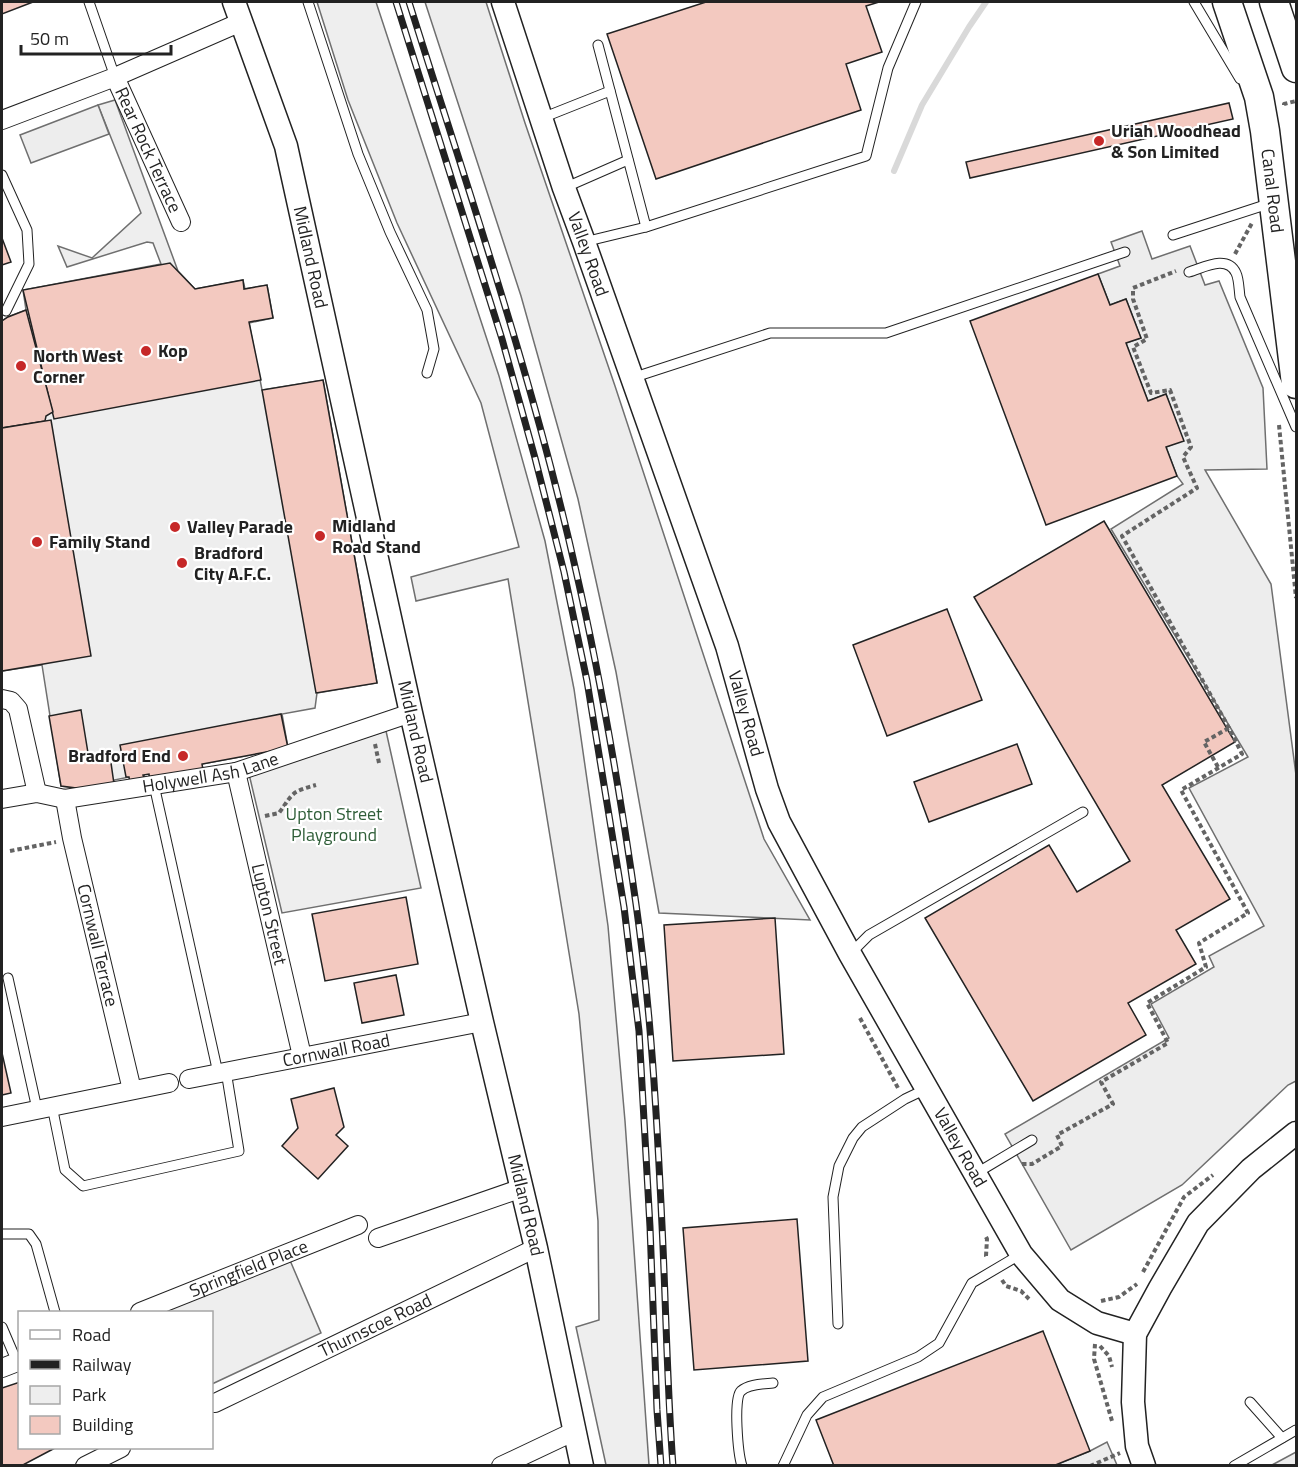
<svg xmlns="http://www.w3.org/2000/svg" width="1298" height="1467" font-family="'Titillium Web',sans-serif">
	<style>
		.green { fill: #eee; stroke: #6f6f6f; stroke-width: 1.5 }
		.parking { fill: #ededed; stroke: #6f6f6f; stroke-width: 1.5 }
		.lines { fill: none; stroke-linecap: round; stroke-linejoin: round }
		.stream { stroke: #d9d9d9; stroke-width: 6 }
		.building { fill: #f3c9c0; stroke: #222; stroke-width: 1.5 }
		.service-casing { stroke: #222; stroke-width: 11 }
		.minor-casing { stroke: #222; stroke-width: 20 }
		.tertiary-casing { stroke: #222; stroke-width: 25 }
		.primary-casing { stroke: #222; stroke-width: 31 }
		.path { stroke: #646464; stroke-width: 4; stroke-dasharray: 4.5 3; stroke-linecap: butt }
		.service { stroke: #fff; stroke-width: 9 }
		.minor { stroke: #fff; stroke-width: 18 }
		.tertiary { stroke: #fff; stroke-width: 22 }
		.primary { stroke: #fff; stroke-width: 28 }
		.rail-casing { stroke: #222; stroke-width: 7 }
		.rail { stroke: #fff; stroke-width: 4.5; stroke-dasharray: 14; stroke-linecap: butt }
		.poi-dot { fill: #c62828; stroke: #fff; stroke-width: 2 }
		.labels { text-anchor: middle; stroke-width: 4.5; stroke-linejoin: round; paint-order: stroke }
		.poi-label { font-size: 18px; font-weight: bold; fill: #222; stroke: #fff; text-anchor: start }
		.street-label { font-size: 18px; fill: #222; stroke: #fff }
		.park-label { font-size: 18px; fill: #2f5e38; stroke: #fff }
	</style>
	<rect width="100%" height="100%" fill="#fff"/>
	<!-- green -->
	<g class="green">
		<polygon points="317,2 376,2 499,376 545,541 574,689 608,926 625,1121 649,1465 606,1465 576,1327 599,1320 598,1221 579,1014 508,579 416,601 411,577 519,547 481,403 397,223 348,100"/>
		<polygon points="115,100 178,271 195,289 243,280 245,289 267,285 273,318 249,323 262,390 323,380 377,683 317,693 315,708 282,714 288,748 202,764 203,770 150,780 149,774 144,774 145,781 129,777 114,780 114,784 84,789 61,786 42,665 2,671 2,321 8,317 26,310 23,290 161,264 153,243 147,242 67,267 58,246 92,258 141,213 98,105"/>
		<polygon points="386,731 421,888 282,913 249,774"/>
		<polygon points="289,1258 321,1333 212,1384 212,1312 159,1312"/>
	</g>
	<!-- parking -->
	<g class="parking">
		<polygon points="425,2 486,2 525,123 615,386 764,839 810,920 659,913 616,672 578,499 521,296"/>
		<polygon points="98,105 109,134 31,163 20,135"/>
		<polygon points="1142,231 1152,259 1190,246 1205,285 1219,281 1263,388 1267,469 1205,470 1271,584 1296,775 1296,1081 1288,1085 1182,1185 1071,1250 1005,1134 1169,1038 1151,1004 1214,967 1209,956 1264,926 1189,788 1248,757 1111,529 1183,484 1177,476 1166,447 1183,440 1166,394 1148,401 1126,343 1141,338 1126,299 1110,305 1098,274 1120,266 1111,242"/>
		<polygon points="1107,1442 1117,1465 1053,1466 1090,1451"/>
		<polygon points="1296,1452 1296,1465 1272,1465"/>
	</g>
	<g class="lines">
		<!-- stream -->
		<polyline class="stream" points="894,171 922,105 969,27 986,2"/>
	</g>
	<!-- building -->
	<g class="building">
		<polygon points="2,2 33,2 2,14"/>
		<polygon points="706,2 879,2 866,6 882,52 846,64 861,110 656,179 607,34"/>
		<polygon points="1229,103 1233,119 970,178 966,162"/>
		<polygon points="2,238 11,262 2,265"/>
		<polygon points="170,263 195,289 243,280 244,289 267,285 273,318 249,322 261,380 54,419 23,290"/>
		<polygon points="1098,274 1110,305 1126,299 1141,338 1126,343 1148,401 1166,394 1184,441 1166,447 1177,476 1046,525 970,321"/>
		<polygon points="26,310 53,412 46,416 45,421 2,428 2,321 8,317"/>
		<polygon points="323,380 377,683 316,693 262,390"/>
		<polygon points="51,420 91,656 2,671 2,428"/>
		<polygon points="1104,521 1235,742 1162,785 1230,899 1176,930 1196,964 1128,1003 1146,1035 1033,1101 925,918 1049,845 1077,892 1130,861 974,597"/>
		<polygon points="947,609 982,700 887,736 853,645"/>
		<polygon points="81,710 89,759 110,756 114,784 84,789 61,786 49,716"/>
		<polygon points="281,714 288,748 202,764 203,770 150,780 149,774 143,775 145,781 130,784 129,777 126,777 120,745"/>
		<polygon points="1017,744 1032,784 929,822 914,782"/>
		<polygon points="406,897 418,964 325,981 312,914"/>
		<polygon points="775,918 784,1054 673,1061 664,925"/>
		<polygon points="396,975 404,1015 362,1023 354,983"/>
		<polygon points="2,1053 11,1093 2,1095"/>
		<polygon points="334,1088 344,1127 336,1135 348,1146 318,1179 282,1146 298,1128 291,1099"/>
		<polygon points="797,1219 808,1361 694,1370 683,1228"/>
		<polygon points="1043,1331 1090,1451 1053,1466 834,1466 816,1420"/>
		<polygon points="20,1382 20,1448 55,1448 21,1466 2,1466 2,1388"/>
	</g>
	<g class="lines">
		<!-- service casing -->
		<g class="service-casing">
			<g id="service">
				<polyline points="89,2 115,77"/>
				<polyline points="308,2 358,154 390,232 427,310 434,349 427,373"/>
				<polyline points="1194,2 1240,79"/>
				<polyline points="598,45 646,227 866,156 888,68 916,2"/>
				<polyline points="542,118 610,91"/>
				<polyline points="2,175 27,230 29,264 6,311"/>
				<polyline points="564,188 628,160"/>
				<polyline points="1173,235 1271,203"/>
				<polyline points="584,242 646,227"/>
				<path d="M1189,272C1203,268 1227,254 1236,273C1239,279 1239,290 1240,297L1296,427"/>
				<polyline points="632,378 770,333 886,333 1125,252"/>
				<polyline points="154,785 218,1073"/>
				<polyline points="850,954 869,935 1083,812"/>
				<polyline points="8,978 37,1109"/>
				<polyline points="52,1106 65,1170 83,1186 239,1151 226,1071"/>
				<polyline points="975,1174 1032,1140"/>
				<polyline points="2,1234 29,1234 36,1244 55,1312"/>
				<polyline points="838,1324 833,1197 839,1166 853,1138 862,1127 905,1099 926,1089"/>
				<polyline points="2,1327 17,1362"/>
				<polyline points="1250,1402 1282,1438"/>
				<path d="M742,1466C738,1454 733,1398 741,1391C748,1384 763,1384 773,1383"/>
				<polyline points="783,1466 807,1415 823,1397 918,1357 939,1343 972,1283 1021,1254"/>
				<polyline points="1234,1466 1296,1430"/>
			</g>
		</g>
		<!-- minor casing -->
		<g class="minor-casing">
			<g id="minor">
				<path id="s1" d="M115,77L181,222"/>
				<polyline points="2,120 115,77 241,22"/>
				<polyline points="2,699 11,701 18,709 37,793"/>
				<path id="s2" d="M236,772L302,1056"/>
				<path id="s3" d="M2,799L37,793L65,799L236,772L411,713"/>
				<path id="s4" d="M65,799L72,838L132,1090"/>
				<path id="s5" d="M189,1079L482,1022"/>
				<polyline points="2,1117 169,1083"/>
				<polyline points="378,1238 522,1188"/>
				<path id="s6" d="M140,1312L358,1225"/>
				<polyline points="2,1368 20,1361"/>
				<path id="s7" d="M215,1403L536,1248"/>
				<polyline points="85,1466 121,1448"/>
				<polyline points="501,1466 575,1431"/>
			</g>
		</g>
		<!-- tertiary casing -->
		<g class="tertiary-casing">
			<g id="tertiary">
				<path id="s8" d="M234,2L286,146L411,713L482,1022L536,1248L582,1466"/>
				<path id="s9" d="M503,2L564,188L584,242L727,646L767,789L779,822L850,954L1021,1254L1060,1300L1097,1323L1135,1334"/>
				<polyline points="1144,1466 1137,1446 1133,1402 1135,1334 1160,1288 1198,1223 1251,1169 1296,1133"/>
			</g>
		</g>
		<!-- primary casing -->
		<g class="primary-casing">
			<g id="primary">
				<path id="s10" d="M1227,2L1259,97L1265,131L1296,384"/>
				<polyline points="1274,2 1296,68"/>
			</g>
		</g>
		<!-- path -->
		<g class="path">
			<polyline points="1284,105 1284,104 1296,101"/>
			<polyline points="1235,254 1252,223"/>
			<polyline points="1279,425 1296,598"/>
			<polyline points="375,744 379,763"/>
			<polyline points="1218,767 1204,742 1229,728"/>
			<path d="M265,816L279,813C294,792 291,792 316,785"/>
			<polyline points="10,851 56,842"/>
			<polyline points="860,1018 898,1088"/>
			<polyline points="1022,1164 1032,1164 1062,1146 1057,1135 1113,1104 1101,1082 1168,1043 1147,1003 1206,967 1199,943 1248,913 1181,790 1242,754 1229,728 1122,536 1197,488 1183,457 1191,447 1170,390 1151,393 1133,347 1147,339 1133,299 1133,288 1176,271"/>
			<polyline points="986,1237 987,1239 986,1256 987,1258"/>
			<polyline points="1143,1272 1184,1197 1213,1175"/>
			<polyline points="1002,1280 1006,1286 1021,1291 1029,1299"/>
			<polyline points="1101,1301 1119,1297 1137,1284"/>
			<polyline points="1095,1344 1094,1359 1112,1421"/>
			<polyline points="1100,1346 1109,1356 1112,1367"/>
			<polyline points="1090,1466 1120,1453"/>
		</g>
		<!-- service -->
		<use href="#service" class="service"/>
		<!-- minor -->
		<use href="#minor" class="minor"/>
		<!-- tertiary -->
		<use href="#tertiary" class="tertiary"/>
		<!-- primary -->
		<use href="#primary" class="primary"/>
		<!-- rail casing -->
		<g class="rail-casing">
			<g id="rail">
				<polyline points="396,2 502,339 535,458 564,572 587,681 624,907 639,1031 650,1227 657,1410 661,1466"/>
				<path d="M409,2C468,190 533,378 576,571C601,680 620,792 636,904C651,1010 657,1118 662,1225C666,1305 667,1386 673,1466"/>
			</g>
		</g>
		<!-- rail -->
		<use href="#rail" class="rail"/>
	</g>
	<!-- markers -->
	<g class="poi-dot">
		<circle cx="1099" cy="141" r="6"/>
		<circle cx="146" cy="351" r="6"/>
		<circle cx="21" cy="366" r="6"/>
		<circle cx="175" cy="527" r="6"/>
		<circle cx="320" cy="536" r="6"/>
		<circle cx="37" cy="542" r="6"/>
		<circle cx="182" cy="563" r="6"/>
		<circle cx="183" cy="756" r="6"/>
	</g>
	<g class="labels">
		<!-- poi labels -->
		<g class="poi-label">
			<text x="1111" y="137">Uriah Woodhead<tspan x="1111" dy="21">&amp; Son Limited</tspan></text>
			<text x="158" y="357">Kop</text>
			<text x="33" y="362">North West<tspan x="33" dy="21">Corner</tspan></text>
			<text x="332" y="532">Midland<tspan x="332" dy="21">Road Stand</tspan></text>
			<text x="187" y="533">Valley Parade</text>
			<text x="49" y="548">Family Stand</text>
			<text x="194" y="559">Bradford<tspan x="194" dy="21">City A.F.C.</tspan></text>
			<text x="171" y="762" text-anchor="end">Bradford End</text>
		</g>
		<!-- street labels -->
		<g class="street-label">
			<text dy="6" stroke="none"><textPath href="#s1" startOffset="80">Rear Rock Terrace</textPath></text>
			<text dy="6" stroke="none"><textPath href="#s10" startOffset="195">Canal Road</textPath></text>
			<text dy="6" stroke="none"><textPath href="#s9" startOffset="266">Valley Road</textPath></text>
			<text dy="6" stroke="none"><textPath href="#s8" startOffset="267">Midland Road</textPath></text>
			<text dy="6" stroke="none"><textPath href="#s9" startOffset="752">Valley Road</textPath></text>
			<text dy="6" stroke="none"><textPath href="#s8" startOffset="753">Midland Road</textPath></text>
			<text dy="6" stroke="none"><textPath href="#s3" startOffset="212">Holywell Ash Lane</textPath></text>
			<text dy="6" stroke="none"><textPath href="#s2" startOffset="146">Lupton Street</textPath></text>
			<text dy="6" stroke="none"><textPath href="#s4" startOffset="150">Cornwall Terrace</textPath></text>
			<text dy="6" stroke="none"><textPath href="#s5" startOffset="150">Cornwall Road</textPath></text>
			<text dy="6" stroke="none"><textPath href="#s9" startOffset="1238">Valley Road</textPath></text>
			<text dy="6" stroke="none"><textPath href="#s8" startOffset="1239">Midland Road</textPath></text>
			<text dy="6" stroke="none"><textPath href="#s6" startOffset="117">Springfield Place</textPath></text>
			<text dy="6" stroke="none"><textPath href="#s7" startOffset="178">Thurnscoe Road</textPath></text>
		</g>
		<!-- park labels -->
		<g class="park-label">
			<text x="334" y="820">Upton Street<tspan x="334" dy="21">Playground</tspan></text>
		</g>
	</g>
	<!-- border -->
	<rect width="1298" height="1467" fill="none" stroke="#222222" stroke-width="6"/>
	<!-- legend -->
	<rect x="18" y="1311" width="195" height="138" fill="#ffffff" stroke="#a7a7a7" stroke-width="1.5"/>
	<rect x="30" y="1330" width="30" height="9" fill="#ffffff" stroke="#a7a7a7" stroke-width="1.5"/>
	<text x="72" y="1341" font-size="18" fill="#222222">Road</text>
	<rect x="30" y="1360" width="30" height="9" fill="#222222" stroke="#a7a7a7" stroke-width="1.5"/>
	<text x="72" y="1371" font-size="18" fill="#222222">Railway</text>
	<rect x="30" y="1386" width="30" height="18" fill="#eeeeee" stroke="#a7a7a7" stroke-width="1.5"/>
	<text x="72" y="1401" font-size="18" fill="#222222">Park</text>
	<rect x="30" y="1416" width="30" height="18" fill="#f3c9c0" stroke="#a7a7a7" stroke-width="1.5"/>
	<text x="72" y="1431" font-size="18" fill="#222222">Building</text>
	<!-- scale -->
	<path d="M21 45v9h150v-9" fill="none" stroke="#222222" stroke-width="3"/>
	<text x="30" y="45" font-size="18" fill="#222222" stroke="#ffffff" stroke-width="4.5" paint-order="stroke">50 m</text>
</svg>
